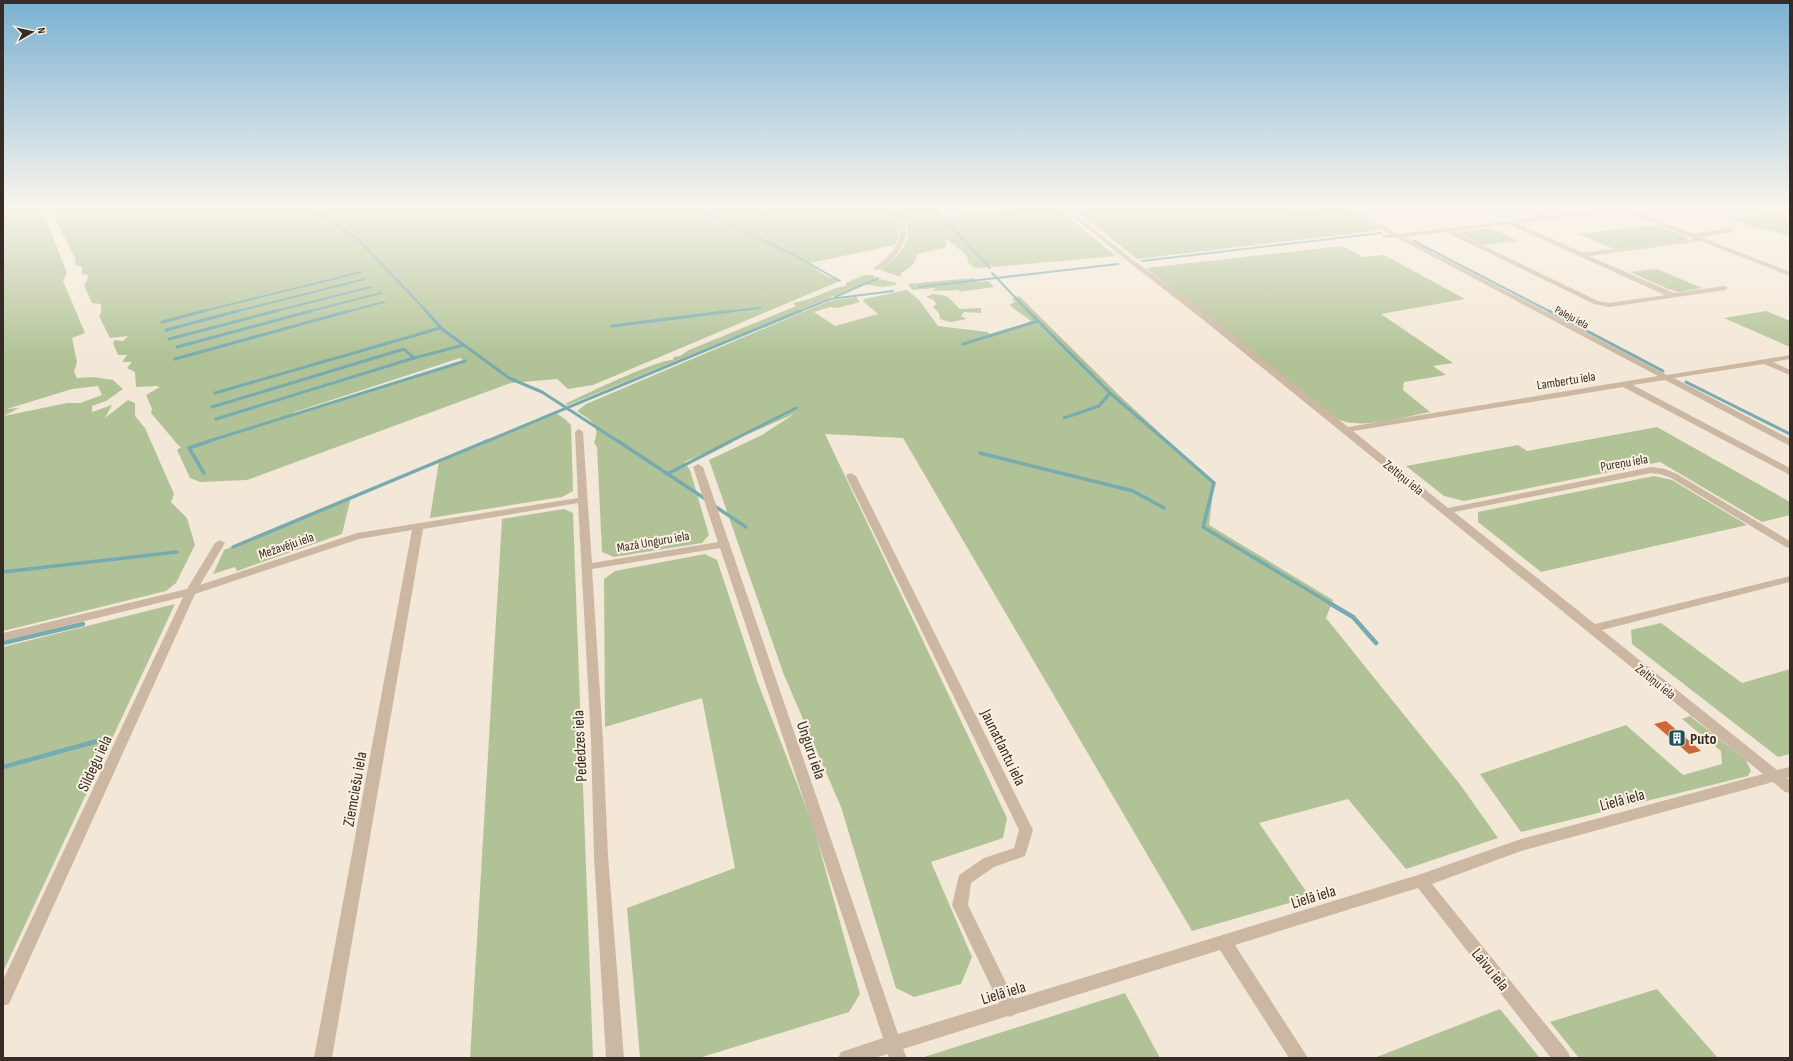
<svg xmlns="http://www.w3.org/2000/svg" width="1793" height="1061" font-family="'Sofia Sans Condensed',sans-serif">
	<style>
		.green { fill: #b1c396; fill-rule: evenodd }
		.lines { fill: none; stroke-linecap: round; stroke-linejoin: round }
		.stream-far3 { stroke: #74acb2; stroke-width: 2 }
		.stream-far2 { stroke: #74acb2; stroke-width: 3 }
		.stream-far1 { stroke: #74acb2; stroke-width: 3.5 }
		.stream { stroke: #74acb2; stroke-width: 4.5 }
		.building { fill: #d16637 }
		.minor { fill: #ccb8a2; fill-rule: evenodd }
		.labels { text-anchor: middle; stroke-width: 4; stroke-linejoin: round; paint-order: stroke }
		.far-street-label { font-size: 11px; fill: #362b25; stroke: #fbf1e3 }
		.street-label { font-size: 13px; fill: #362b25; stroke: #fbf1e3 }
		.near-poi-label { font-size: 16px; font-weight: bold; fill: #362b25; stroke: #fbf1e3; text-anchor: start }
		.near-street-label { font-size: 16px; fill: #362b25; stroke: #fbf1e3 }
	</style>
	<rect width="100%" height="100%" fill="#f3e8d7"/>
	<!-- green -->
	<g class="green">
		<path d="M3,208H40L37,209H40L41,211L39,212L44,213L42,217L46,219L67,273L63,281L85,333L72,338L77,362L74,372L77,378L94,377L113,380L123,389L106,401L92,406V412L112,405L105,418L128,400L135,403V416L145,428L174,494L171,502L187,518L195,545L176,583L166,591L3,631ZM98,386L102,395L80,403H67L4,416L19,408L7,409L72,389Z"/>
		<path d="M56,208H889C898,220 902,232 895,245L810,263C817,273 829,277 840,281L593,385L568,389L557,379L511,383L247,480L200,482L190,478L177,450L181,447L178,445L151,413L152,409L146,395L160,387L156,386L136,387L135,372L127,368L132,362H122L127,355H118L113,343L115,340L123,341L128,336L110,338L99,316L101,313V304L92,303L84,285L87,281L88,275L82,274V267L75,265L76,260L50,209ZM460,358L464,361L300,413H292Z"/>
		<path d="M897,208H936L945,218L1016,209V208H1057L1116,256L994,267L992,266L982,268L973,267L968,262L967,256L947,239L945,248L917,254C915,265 910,268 901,273V277L880,270C904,253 919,235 897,208Z"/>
		<polygon points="1073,208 1288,208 1293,211 1340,208 1355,215 1353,217 1363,220 1382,230 1137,259"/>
		<polygon points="1769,214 1790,220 1790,236 1765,229 1755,228 1729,218"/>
		<polygon points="1655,225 1687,237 1687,240 1613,249 1579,234"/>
		<polygon points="1491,228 1518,241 1483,245 1458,232"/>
		<path d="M1343,246L1362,257L1384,255L1465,299L1381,314L1453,363L1433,366L1446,375L1404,382L1403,390L1430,412C1402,417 1361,431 1335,418L1146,268Z"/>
		<polygon points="1657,269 1702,288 1679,292 1668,289 1630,272"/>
		<path d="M864,275H873L875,278L897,283L896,285L882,287L863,284L568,405L565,404C581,396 661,358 673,360L674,357L680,356L689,350L796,306L793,303C811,301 827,289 845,286L846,283Z"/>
		<polygon points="973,278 977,282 988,281 994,287 958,292 960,290 933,291 936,288 912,290 908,284"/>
		<path d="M907,290L919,300L938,326L987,332L992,336L1031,321L1009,305L1015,302L1012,299L1019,296L1120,396L1214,483L1209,525L1333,600L1326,618L1459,783L1498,838L1406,869L1348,799L1259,823L1310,897L1192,931L903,438L825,434L1007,818L1003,838L931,862L972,957L961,984L914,997L896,988L841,807L784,675L709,460L762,435L794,414L684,462L690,470L709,535L702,543L614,557L602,552L597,447L594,443C601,424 591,421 577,411L586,404L829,301L856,297L860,302L838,308L830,307L814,312L835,326L878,314L863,301L864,299Z"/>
		<path d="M933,294C951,295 949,299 960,309L981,308V313L964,312L961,316L967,319L950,322L940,319L939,313L933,307L936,304L934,300L926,297Z"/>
		<polygon points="1766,311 1790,321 1790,347 1724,318"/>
		<polygon points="556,413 565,419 571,425 573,491 562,497 430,518 439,461"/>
		<polygon points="1657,427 1790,502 1790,515 1762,522 1660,462 1464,501 1444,496 1406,466 1518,445 1527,451"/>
		<polygon points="1654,476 1672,480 1747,525 1541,572 1478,522 1478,512"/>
		<polygon points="351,497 342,534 237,571 235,567 213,574 224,550"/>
		<polygon points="564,509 573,513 593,1058 470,1058 502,519"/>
		<polygon points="705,554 717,560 758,683 813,825 860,994 849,1012 699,1058 640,1058 627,908 735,868 702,698 605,727 604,579 615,571"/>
		<polygon points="175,604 3,972 3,647"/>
		<polygon points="1661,623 1742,683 1790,669 1790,754 1778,757 1632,644 1631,630"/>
		<polygon points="1690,716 1746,760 1751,771 1748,776 1521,832 1480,774 1626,725 1683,775 1722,764 1721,751 1682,719"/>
		<polygon points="1657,989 1718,1058 1579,1058 1550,1022"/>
		<polygon points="1125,993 1160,1058 921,1058"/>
		<polygon points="1500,1009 1540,1058 1374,1058"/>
	</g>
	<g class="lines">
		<!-- stream-far3 -->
		<g class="stream-far3">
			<polyline points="312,208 360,241 427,312"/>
			<polyline points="695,208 794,255 840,281"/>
			<polyline points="934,208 990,268"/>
			<polyline points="1414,241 1551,312"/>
			<polyline points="1142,261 1381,233"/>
			<polyline points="992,273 1029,312"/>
			<polyline points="919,287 1118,264"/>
			<polyline points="835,297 878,278"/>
			<polyline points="200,312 361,272"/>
			<polyline points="234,312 365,279"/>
			<polyline points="272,312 371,287"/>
			<polyline points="307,312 381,293"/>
			<polyline points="346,312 384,302"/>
			<polyline points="723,312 760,308"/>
			<polyline points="798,312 830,299 893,291"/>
		</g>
		<!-- stream-far2 -->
		<g class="stream-far2">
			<polyline points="426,311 442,329 509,378 542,392 619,442"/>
			<polyline points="1028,311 1110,393 1167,442"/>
			<polyline points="1549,311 1663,371"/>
			<polyline points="162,322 204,311"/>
			<polyline points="612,326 731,311"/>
			<polyline points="166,330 238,311"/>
			<polyline points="169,339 276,311"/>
			<polyline points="963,344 1038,321"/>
			<polyline points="177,347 311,311"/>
			<polyline points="175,359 349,311"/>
			<polyline points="1686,382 1790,434"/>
			<polyline points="215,393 440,328"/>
			<polyline points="212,407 404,349 414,358"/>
			<polyline points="1064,418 1099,406 1110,393"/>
			<polyline points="216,419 414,358 464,345"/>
			<polyline points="206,442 465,361"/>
			<polyline points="485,442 800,311"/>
			<polyline points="729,442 796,408"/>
		</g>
		<!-- stream-far1 -->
		<g class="stream-far1">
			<polyline points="618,441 707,500"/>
			<polyline points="1166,441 1214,483 1203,527 1333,605"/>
			<polyline points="980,453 1133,491 1164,508"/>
			<polyline points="204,473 189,448 210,441"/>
			<polyline points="667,474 731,441"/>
			<polyline points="713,505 746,527"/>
			<polyline points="233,547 487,441"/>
			<polyline points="3,572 177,552"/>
		</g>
		<!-- stream -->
		<g class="stream">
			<polyline points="1331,604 1353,617 1376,643"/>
			<polyline points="3,643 83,624"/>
			<polyline points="3,767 105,739"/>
		</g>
	</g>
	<!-- building -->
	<polygon class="building" points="1666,721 1701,751 1689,754 1654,724"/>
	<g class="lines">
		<!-- minor -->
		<g class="minor">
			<path d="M891,208H897C902,216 907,225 906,235C905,246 886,272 874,270V268C898,250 908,236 891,208Z"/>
			<path d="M1062,208H1068L1129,257L1207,314L1348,427L1658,376L1396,237L1382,238V236L1391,234L1342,208H1349L1398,234L1542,217L1523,208H1531L1549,216L1617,208H1634L1631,210L1694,234L1724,229L1720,227L1723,225L1734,229L1735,230L1732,232L1700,237L1790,272V276L1701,241L1589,256L1674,293L1725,286L1728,288L1725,290L1609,307L1594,304L1446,232L1404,237L1667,375L1790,355V359L1773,362L1790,370V375L1764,364L1674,378L1790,439V446L1665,380L1633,385L1790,468V475L1623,387L1353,431L1448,508L1651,467L1665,469L1677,474L1790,541V548L1786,547L1671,478L1660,474L1651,473L1454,512L1595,624L1790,576V582L1602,630L1777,770L1790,767V777L1787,778L1790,780V793L1785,792L1773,782L1521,851L1432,884L1568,1052L1571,1058H1551L1418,888L1235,945L1308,1058H1289L1220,950L1016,1014L1010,1017L1008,1016L903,1049L907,1058H889L888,1054L874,1058H838L841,1052L883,1038L720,548L592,569L603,740L608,856L624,1058H606L594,856L591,740L578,503L423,529L332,1058H314L412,530L359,539L195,594L9,1004L3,1006V980L183,597L3,641V633L187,589L215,543L220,540L225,543L200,585L357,533L578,498L575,432L579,429L583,432L592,563L718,542L693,467L698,464L703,467L898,1034L999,1003L952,905L959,875L984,858L1014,848L1019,830L846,476L848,474L851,473L856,476L1033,830L1025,856L994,867L971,883L968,905L1014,999L1421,874L1521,839L1763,774L1201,318L1125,259ZM1623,211L1695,239L1583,253L1516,223ZM1508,224L1665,295L1609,303L1598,301L1453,231Z"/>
			<polygon points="1755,208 1763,208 1790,217 1790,221"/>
		</g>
	</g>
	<!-- sky -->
	<linearGradient id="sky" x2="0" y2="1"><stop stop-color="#79b1d2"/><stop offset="0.58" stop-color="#faf5ed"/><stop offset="1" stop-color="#faf5ed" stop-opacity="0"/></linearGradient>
	<rect width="1793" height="356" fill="url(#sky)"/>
	<!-- icons -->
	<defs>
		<g id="building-square" transform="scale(0.9)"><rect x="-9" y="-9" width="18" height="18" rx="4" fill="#17525b" stroke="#fbf1e3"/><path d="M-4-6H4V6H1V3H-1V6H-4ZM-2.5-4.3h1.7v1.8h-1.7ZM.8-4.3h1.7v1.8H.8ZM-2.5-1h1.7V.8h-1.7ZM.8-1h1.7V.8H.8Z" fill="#fff"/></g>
	</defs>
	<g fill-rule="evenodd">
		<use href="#building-square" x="1677" y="738"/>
	</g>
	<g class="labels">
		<!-- far-street labels -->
		<g class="far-street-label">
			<text transform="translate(1572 317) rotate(28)" y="4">Paleju iela</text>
		</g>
		<!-- street labels -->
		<g class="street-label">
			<text transform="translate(1566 380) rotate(-9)" y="5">Lambertu iela</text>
			<text transform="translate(1624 462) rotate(-10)" y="5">Pureņu iela</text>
			<text transform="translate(1404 477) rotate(39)" y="5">Zeltiņu iela</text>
			<text transform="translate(653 541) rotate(-10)" y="5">Mazā Unguru iela</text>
			<text transform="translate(286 545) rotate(-19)" y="5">Mežavēju iela</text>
			<text transform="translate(1656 681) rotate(39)" y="5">Zeltiņu iela</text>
		</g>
		<!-- near-poi labels -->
		<g class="near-poi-label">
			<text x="1690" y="744">Puto</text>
		</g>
		<!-- near-street labels -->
		<g class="near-street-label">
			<text transform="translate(579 746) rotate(-93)" y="6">Pededzes iela</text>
			<text transform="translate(1004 747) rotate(64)" y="6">Jaunatlantu iela</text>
			<text transform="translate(812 750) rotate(71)" y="6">Unguru iela</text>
			<text transform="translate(94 763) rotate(-65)" y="6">Sildegu iela</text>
			<text transform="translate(354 789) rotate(-80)" y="6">Ziemciešu iela</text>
			<text transform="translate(1622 799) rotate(-15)" y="6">Lielā iela</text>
			<text transform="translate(1313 896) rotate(-17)" y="6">Lielā iela</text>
			<text transform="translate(1491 969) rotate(51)" y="6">Laivu iela</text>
			<text transform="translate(1003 992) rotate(-17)" y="6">Lielā iela</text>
		</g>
	</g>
	<!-- border -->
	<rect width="1793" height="1061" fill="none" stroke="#362b25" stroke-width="8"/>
	<!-- north arrow -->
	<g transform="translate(32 32) rotate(81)" stroke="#fbf1e3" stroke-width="3" paint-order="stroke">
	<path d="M0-3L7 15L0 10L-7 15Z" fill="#362b25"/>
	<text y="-6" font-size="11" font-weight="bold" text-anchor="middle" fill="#362b25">N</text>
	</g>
</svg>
